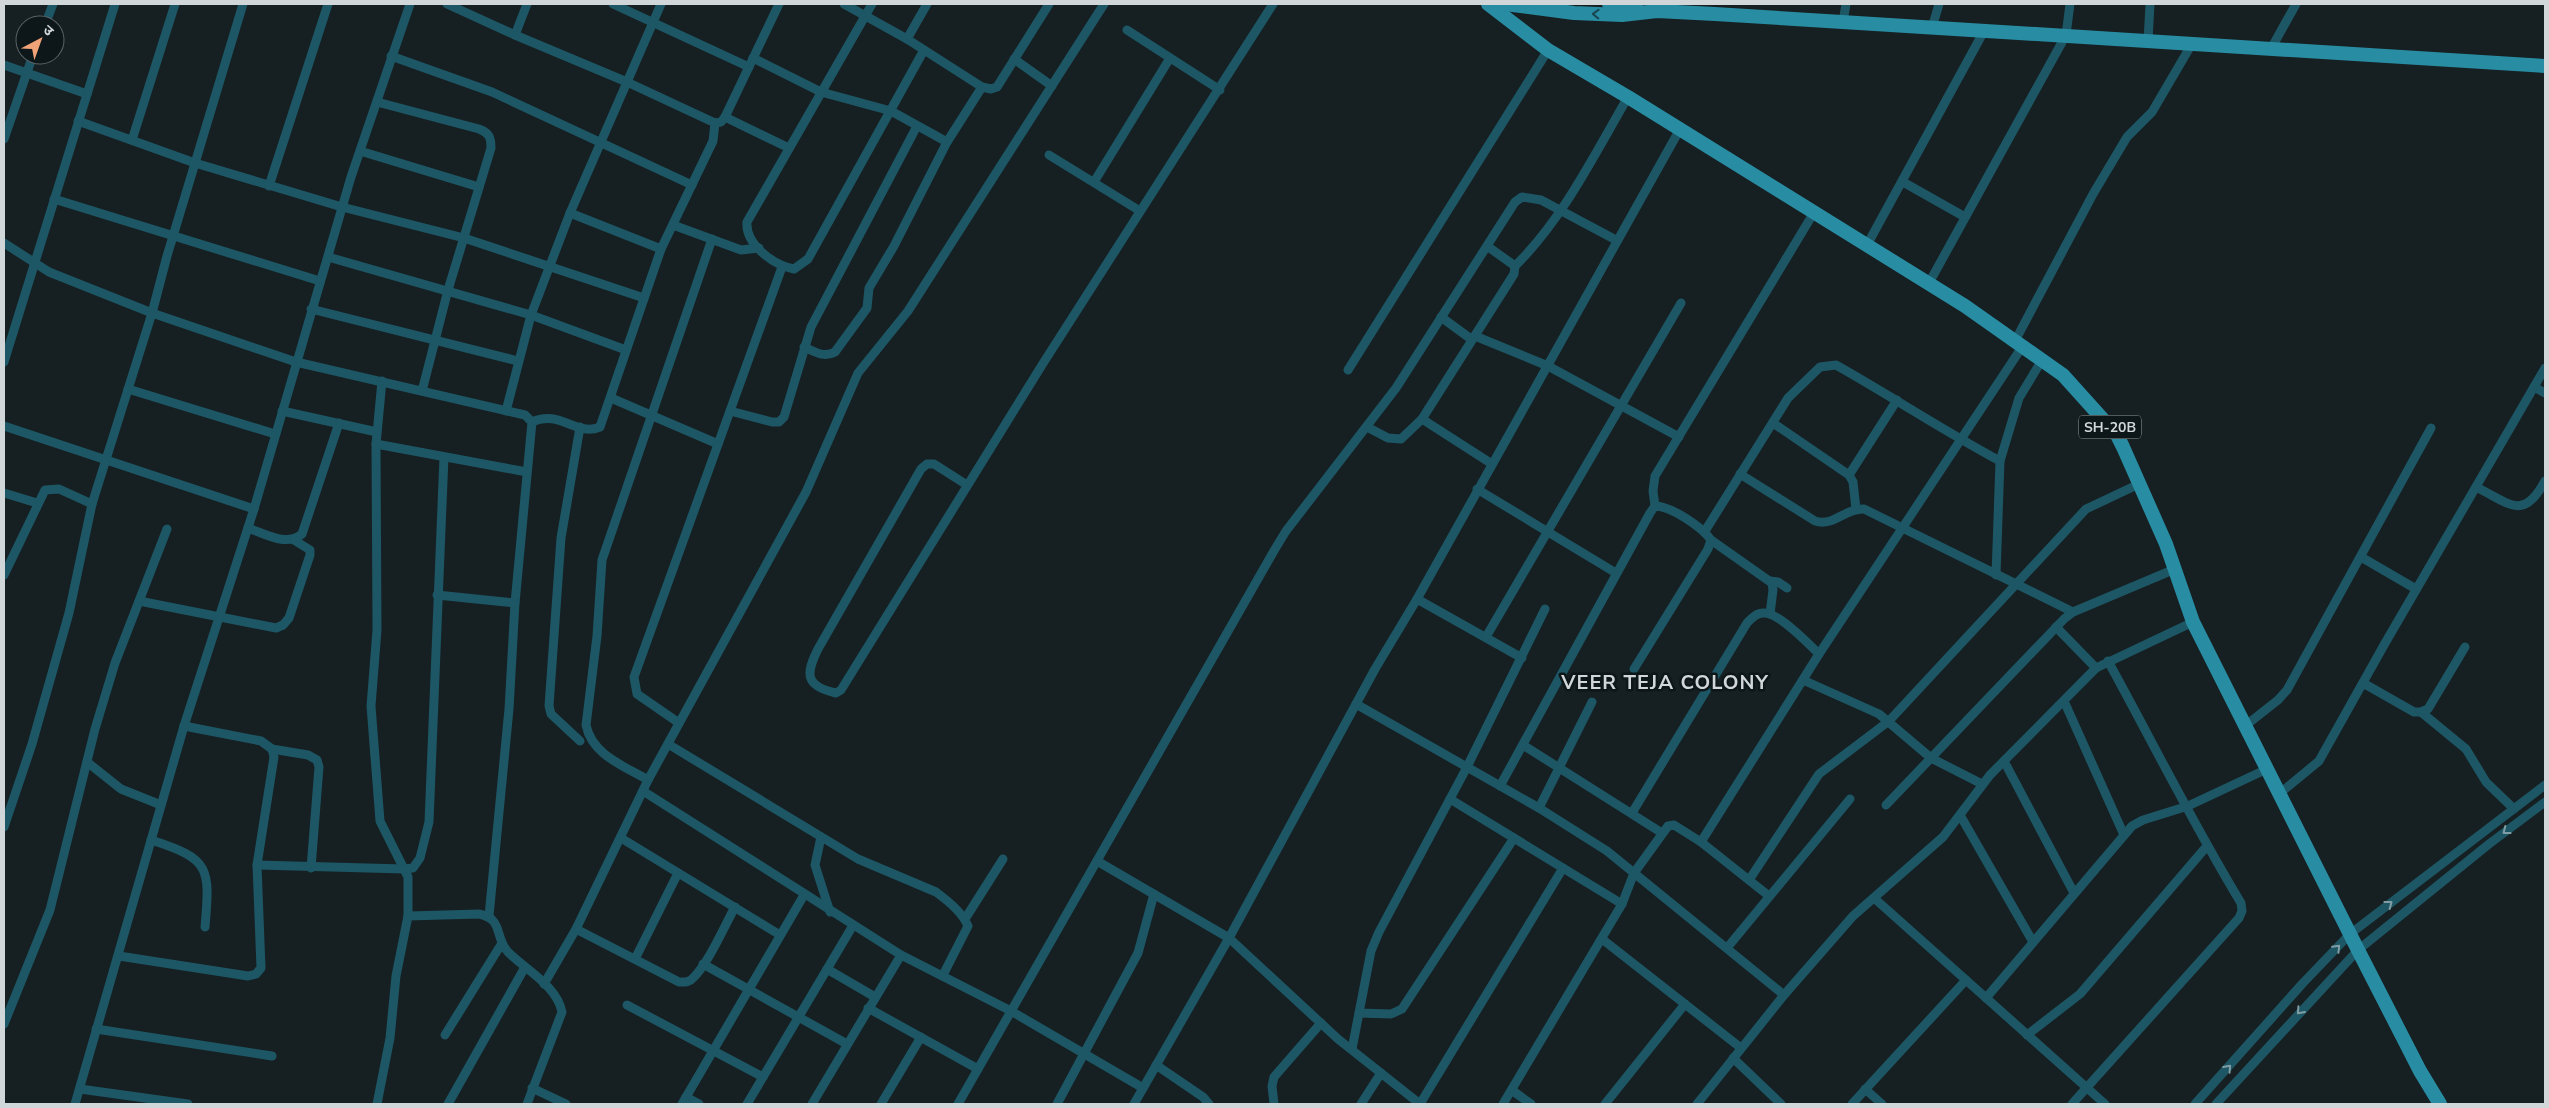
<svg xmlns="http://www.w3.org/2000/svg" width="2549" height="1108" font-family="'Nunito Sans','Noto Sans Devanagari',sans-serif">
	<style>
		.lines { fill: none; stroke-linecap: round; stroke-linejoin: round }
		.minor { stroke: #1d5664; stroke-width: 9 }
		.primary { stroke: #288ca3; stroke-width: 14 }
		.oneway { stroke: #184550 }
		.oneway2 { stroke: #809da4 }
		.labels { text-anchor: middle; stroke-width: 5; stroke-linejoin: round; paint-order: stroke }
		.shield { fill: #0d1618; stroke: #969d9e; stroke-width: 1 }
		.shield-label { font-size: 14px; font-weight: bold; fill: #d1d7d8 }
		.district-label { font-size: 20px; font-weight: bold; letter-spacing: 1px; fill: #d1d7d8; stroke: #0d1618 }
	</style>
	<rect width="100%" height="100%" fill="#161f21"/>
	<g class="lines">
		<!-- minor -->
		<g class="minor">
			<polyline points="447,4 515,35 527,4"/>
			<polyline points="613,4 749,67"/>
			<polyline points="844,4 907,39 982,87 991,89 997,87 1049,4"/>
			<path d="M872,4L747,222C745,244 773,265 794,269L808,259L924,50"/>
			<polyline points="1843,22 1846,4"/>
			<polyline points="45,25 53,4"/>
			<polyline points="1932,28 1939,4"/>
			<polyline points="1127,30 1220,90"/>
			<polyline points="515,35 627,82 715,123 721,122 725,117 779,4"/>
			<polyline points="907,39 927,4"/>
			<polyline points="2148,41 2150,4"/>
			<polyline points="2272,47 2296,4"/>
			<polyline points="391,56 492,92 692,185"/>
			<polyline points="753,58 821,92 891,111 947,142"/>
			<polyline points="1014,59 1052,86"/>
			<polyline points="4,65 87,94"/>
			<path d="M377,102L479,129C489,133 491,137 491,148L448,290L422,391"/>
			<polyline points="725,117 789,148"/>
			<polyline points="78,121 195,163 342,207 464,238 644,298"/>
			<polyline points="4,139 33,55"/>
			<polyline points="132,140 175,4"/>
			<polyline points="360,151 479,187"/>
			<polyline points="1049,155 1140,211"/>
			<polyline points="1094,182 1170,58"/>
			<polyline points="1903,182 1965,217"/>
			<polyline points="269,186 328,4"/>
			<polyline points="54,199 320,281"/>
			<polyline points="570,213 661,249"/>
			<polyline points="673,225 741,250 759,248"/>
			<polyline points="4,243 49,272 152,313 296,362 525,415 532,422 515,603 509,709 489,916"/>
			<polyline points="1867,245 1984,31"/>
			<polyline points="328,257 531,315 626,350"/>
			<path d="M1515,266C1563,219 1594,155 1628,97"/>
			<polyline points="1929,283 2066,35 2070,4"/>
			<polyline points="311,309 518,361"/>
			<polyline points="1441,317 1471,339 1475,336 1548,366 1679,437"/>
			<polyline points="2015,341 2093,194 2127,137 2152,112 2193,42"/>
			<path d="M804,347C815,352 824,358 835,352L867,308L869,288L894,246L947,142L982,87"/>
			<polyline points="4,362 115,4"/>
			<polyline points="1348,370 1548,50"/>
			<polyline points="382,381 376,444 377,630 371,706 380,821 408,877 408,916"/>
			<polyline points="2534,387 2545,393"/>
			<polyline points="128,389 275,434"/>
			<polyline points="611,398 718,444"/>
			<polyline points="282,411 377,432"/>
			<polyline points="506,411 531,315 570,213 661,4"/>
			<polyline points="730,411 772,422 779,422 784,417 811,327 917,126"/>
			<polyline points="1422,419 1492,464"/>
			<path d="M532,422C560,409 576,437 600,427L661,249L713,141L715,123"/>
			<polyline points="1773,423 1849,475 1853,482 1856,509"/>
			<polyline points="4,426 254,509"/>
			<polyline points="580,427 561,538 549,706 551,714 580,741"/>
			<polyline points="1367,427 1388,438 1401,439 1422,419 1514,274 1515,266 1487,246"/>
			<polyline points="376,444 527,472"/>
			<path d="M1740,474L1815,521C1834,527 1845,508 1864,509L2073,612"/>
			<polyline points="1849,475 1897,400"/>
			<path d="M967,485L934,464H927L921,469L818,649C806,673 804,686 836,693L841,690L1042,365L1273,4"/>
			<path d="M2476,487C2509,503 2523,522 2545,481"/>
			<polyline points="1477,489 1616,573"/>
			<polyline points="4,493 37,503"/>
			<polyline points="1655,506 1653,491 1655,476 1813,214"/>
			<path d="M248,528C266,534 286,547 302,534L339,423"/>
			<path d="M1705,531L1788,398L1820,367L1836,365C1891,396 1944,431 2000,461"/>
			<polyline points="1711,540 1772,583 1773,590 1770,614"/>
			<polyline points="2361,557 2416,589"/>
			<polyline points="4,575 45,490 59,489 92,504"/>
			<polyline points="1996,575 2000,461 2019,398 2042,360"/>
			<polyline points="1770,581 1778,582 1787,588"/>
			<polyline points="437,595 515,603"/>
			<polyline points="1417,599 1522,658"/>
			<polyline points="139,601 276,628 283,625 289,618 310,555 310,550 294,540"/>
			<polyline points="2056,627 2096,668"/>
			<polyline points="1486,637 1681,303"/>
			<polyline points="1803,680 1879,714 1931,758 1982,784"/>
			<polyline points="2363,683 2414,712 2421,712 2428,709 2465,647"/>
			<polyline points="2064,701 2124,835"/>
			<polyline points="1356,704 1539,808 1607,851 1784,995"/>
			<polyline points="2421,712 2466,749 2486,782 2514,809"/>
			<polyline points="679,723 637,694 634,677 782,267"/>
			<polyline points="2245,726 2278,700 2287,690 2431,428"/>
			<path d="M668,744L858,859L936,892C948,901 962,912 968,926L943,975"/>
			<polyline points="1523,745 1662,833"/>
			<polyline points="272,749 308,755 317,760 319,767 311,868"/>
			<polyline points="2004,761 2074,893"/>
			<polyline points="87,762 121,789 161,805"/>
			<path d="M648,780C624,766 592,755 586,725L597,636L602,560L712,239"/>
			<path d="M1500,786L1650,513L1655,506C1671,506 1702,527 1711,540L1708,549L1634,669"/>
			<polyline points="643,791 901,955 1011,1011 1143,1088"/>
			<polyline points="2279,794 2319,761 2384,645 2545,368"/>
			<polyline points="1450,799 1622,904"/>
			<polyline points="1886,805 2064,619 2073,612 2175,569"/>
			<polyline points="1539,808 1592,702"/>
			<path d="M1632,813L1747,623C1751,619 1756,613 1763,613C1777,611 1809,644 1819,654"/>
			<polyline points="1960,815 2033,942"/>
			<polyline points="4,827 32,744 69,613 92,504 152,313 167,256 243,4"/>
			<polyline points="821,837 815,865 830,912"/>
			<polyline points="621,838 780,935"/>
			<path d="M151,840C211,859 210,868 205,927"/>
			<polyline points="1701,842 1819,654 2022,347"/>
			<polyline points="1097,861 1229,938 1338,1039 1420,1104"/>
			<polyline points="257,865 404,869 413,868 420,858 429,822 444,457"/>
			<polyline points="1749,880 1819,774 1889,721 2086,509 2139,484"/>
			<polyline points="1874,898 2105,1104"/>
			<polyline points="965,919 1003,859"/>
			<path d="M576,929L679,982C684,982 689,983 693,978C708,964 724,927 735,907"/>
			<polyline points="1602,939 1741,1048"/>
			<polyline points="1727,948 1850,799"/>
			<polyline points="119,956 248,976 256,974 261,968 257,865 274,757 272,749 261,741 184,726"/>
			<polyline points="635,959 678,873"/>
			<polyline points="703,964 847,1044"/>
			<polyline points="827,969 875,997"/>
			<polyline points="544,984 576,929 648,780 806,492 858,373 908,311 1104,4"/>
			<polyline points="1986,998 2132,826 2143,820 2188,806 2267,769"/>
			<polyline points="627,1005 763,1077"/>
			<polyline points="868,1008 978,1069"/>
			<polyline points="1359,1013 1391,1014 1402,1009 1514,838"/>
			<polyline points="4,1024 50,910 95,729 115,663 167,529"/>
			<polyline points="96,1029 272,1056"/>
			<polyline points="445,1035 502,943"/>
			<polyline points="2027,1035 2080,994 2207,846"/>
			<polyline points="1352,1049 1371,951 1379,932 1467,767 1545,609"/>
			<polyline points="1733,1058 1781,1104"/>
			<polyline points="1156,1065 1203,1097 1209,1104"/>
			<polyline points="532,1088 566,1104"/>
			<polyline points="80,1089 188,1104"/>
			<polyline points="1865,1089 1882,1104"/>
			<polyline points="1513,1091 1531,1104"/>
			<polyline points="686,1097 699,1104"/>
			<polyline points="75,1104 184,726 254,509 351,177 410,4"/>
			<path d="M377,1104L390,1038L396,976L408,916L479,914C504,919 494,937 508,952C526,970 557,986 562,1012L527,1104"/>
			<polyline points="448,1104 525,967"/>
			<polyline points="682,1104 804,895"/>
			<polyline points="747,1104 852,927"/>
			<polyline points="812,1104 901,955"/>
			<polyline points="881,1104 921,1037"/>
			<polyline points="958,1104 1275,549 1286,531 1396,388 1515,202 1522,197 1541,200 1616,240"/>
			<polyline points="1057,1104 1138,953 1154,894"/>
			<polyline points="1134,1104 1229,938 1375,669 1417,599 1680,129"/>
			<polyline points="1274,1104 1272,1086 1274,1077 1321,1023"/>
			<polyline points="1361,1104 1381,1073"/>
			<polyline points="1420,1104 1563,868"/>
			<polyline points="1503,1104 1622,904 1634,873 1668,826 1674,825 1701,842 1769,896"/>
			<polyline points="1605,1104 1685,1004"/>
			<polyline points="1697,1104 1784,995 1853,916 1943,837 1990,775 2096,668 2193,622"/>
			<polyline points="1852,1104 1966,980"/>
			<path d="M2072,1104L2239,918L2242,911L2241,903C2193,824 2152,741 2108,661"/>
			<polyline points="2195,1104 2303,983 2350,934 2545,785"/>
			<polyline points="2216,1104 2358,950 2489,844 2545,802"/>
		</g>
		<!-- primary -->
		<g class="primary">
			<polyline points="1488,4 1548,50 1628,97 1965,306 2063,375 2117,435 2123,447 2166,544 2193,622 2358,950 2420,1071 2440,1104"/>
			<polyline points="1505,4 1574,13 1622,15 1657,11 1715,14 2545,66"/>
			<polyline points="1609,4 1637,9"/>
		</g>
	</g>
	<!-- one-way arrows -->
	<defs><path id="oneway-chevron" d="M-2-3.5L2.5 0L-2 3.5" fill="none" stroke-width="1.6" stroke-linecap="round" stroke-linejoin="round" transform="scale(1.25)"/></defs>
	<use class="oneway" href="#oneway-chevron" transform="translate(1596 14) rotate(-178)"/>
	<g class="oneway2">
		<use href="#oneway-chevron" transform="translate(2506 831) rotate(143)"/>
		<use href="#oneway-chevron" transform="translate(2389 904) rotate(-37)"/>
		<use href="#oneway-chevron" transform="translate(2337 948) rotate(-46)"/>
		<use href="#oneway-chevron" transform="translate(2300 1011) rotate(132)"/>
		<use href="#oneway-chevron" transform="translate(2228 1068) rotate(-48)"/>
	</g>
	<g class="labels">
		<!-- shield labels -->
		<rect class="shield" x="2079" y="415.5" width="62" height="23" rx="4"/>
		<g class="shield-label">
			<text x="2110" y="432">SH-20B</text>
		</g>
		<!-- district labels -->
		<g class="district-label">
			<text x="1665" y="689">VEER TEJA COLONY</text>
		</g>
	</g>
	<!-- border -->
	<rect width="2549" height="1108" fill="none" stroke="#d1d7d8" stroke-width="10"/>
	<!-- north arrow -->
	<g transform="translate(40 40) rotate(41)"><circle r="24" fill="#0d1618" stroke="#5b6365"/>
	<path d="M0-4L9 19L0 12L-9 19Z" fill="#efa377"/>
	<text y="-8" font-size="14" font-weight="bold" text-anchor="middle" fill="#d1d7d8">उ</text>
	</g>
</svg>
